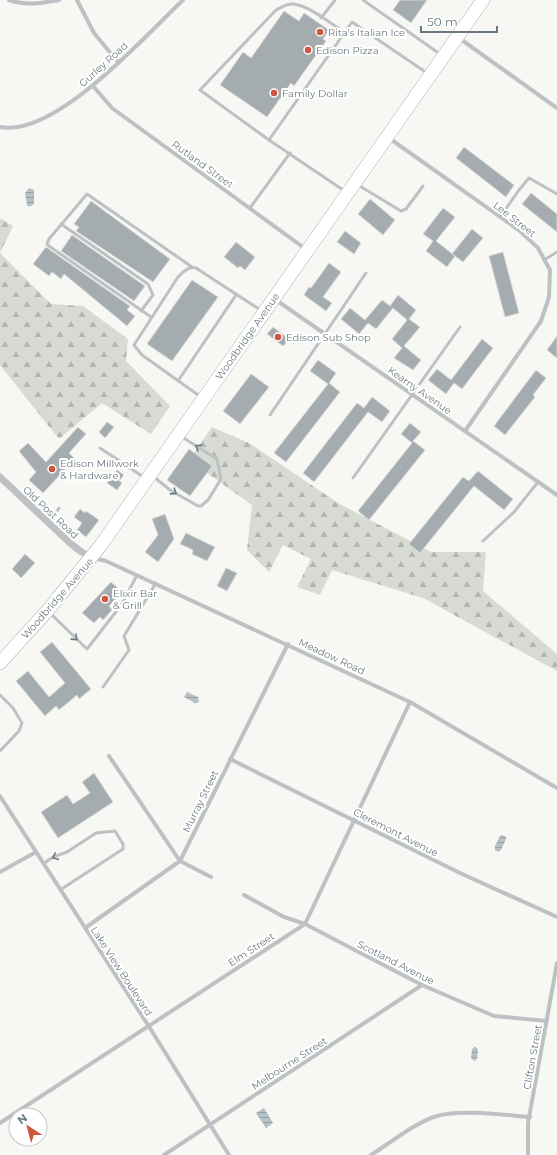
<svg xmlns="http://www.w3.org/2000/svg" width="557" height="1155" font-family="Montserrat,sans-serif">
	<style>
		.forest { fill: url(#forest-firs) }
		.water { fill: url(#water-rules) }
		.building { fill: #a4acb0; stroke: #d8d8d7 }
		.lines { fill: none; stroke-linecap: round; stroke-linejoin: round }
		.secondary-casing { stroke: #afb5b8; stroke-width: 14 }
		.service { stroke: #bdc1c4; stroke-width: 3 }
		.minor { stroke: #bdc1c4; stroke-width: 4 }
		.tertiary { stroke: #bdc1c4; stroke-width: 7 }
		.secondary { stroke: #fff; stroke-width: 13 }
		.oneway { stroke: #6a7981 }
		.poi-dot { fill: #cc563f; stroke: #fff; stroke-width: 1.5 }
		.labels { text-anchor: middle; stroke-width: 4; stroke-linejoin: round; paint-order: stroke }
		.poi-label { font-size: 10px; fill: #6a7981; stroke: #fff; text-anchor: start }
		.street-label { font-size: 10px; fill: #6a7981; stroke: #fff }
	</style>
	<defs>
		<pattern id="forest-firs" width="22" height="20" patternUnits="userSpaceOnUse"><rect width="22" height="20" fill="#d7dbd4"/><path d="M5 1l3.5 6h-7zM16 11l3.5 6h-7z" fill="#b2b6b1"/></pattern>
		<pattern id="water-rules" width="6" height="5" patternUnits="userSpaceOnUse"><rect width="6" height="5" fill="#b5c1c4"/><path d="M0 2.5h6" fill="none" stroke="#97a2a5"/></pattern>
	</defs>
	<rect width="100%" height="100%" fill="#f7f7f4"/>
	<!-- forest -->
	<g class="forest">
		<polygon points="0,218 13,226 0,253 51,304 83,306 128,339 126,361 170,406 151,434 102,403 59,439 0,365"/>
		<polygon points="212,427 249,443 338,503 431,552 486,552 483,591 557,654 557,671 423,598 332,570 320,595 297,587 311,559 283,545 269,572 247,550 252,505 189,460"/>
	</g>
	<!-- water -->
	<g class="water">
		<polygon points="29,188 34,190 34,204 29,207 27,205 25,193"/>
		<polygon points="187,692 198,697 199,702 195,703 184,697"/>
		<polygon points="502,835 506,837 506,839 501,850 498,852 495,850 495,846 500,836"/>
		<polygon points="475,1047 478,1049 477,1059 474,1061 471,1058 472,1049"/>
		<polygon points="264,1108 273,1123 266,1128 256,1113"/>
	</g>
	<!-- building -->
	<g class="building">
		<polygon points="400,0 427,0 411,23 393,10"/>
		<polygon points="284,11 299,21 304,13 329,30 323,39 326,41 294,86 291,83 267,117 220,85 243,52 251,58"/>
		<polygon points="464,147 514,185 506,197 456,158"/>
		<polygon points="531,193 557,214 557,232 522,204"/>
		<polygon points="370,199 395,220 383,235 358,214"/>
		<polygon points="91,201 170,259 153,282 76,231 79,227 74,224"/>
		<polygon points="443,208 455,217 436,241 455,256 452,254 472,229 483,238 463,262 455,256 447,267 426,251 433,241 423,234"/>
		<polygon points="345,231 361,243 354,254 337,242"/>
		<polygon points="72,235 145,286 134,301 61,251"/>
		<polygon points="236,242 255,257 245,270 240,266 238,268 224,257"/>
		<polygon points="46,247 130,306 127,310 135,316 127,326 64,274 61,279 52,272 49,276 33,264"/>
		<polygon points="503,252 519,313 505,317 489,256"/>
		<polygon points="329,263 341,272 323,297 332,303 326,311 304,295 309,287 311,288"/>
		<polygon points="192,280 218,297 172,361 147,344"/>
		<polygon points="398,295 416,310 409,319 420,327 404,346 421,360 413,370 394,358 402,348 392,339 407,320 393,308 376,329 368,323 359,334 341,319 350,308 365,320 382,300 390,306"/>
		<polygon points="273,327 289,339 283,346 267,334"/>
		<polygon points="557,336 557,358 547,350"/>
		<polygon points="482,339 493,348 462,389 454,383 446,394 428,380 437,369 451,380"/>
		<polygon points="318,360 336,373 329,383 340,392 286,462 274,453 328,384 310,371"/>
		<polygon points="536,370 546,378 533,395 535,397 505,435 494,426"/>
		<polygon points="251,374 269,387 240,424 223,411"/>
		<polygon points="372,397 390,411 382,422 368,412 314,482 303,473 357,403 364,408"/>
		<polygon points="107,422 114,427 105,438 99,432"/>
		<polygon points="410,423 421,432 413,441 425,450 369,520 358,511 412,443 401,434"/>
		<polygon points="78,427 86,434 69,453 75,459 43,493 29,480 36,472 19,451 28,443 46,462"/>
		<polygon points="189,449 212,466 190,496 167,480"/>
		<polygon points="117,470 124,475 119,481 122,483 117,490 107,483"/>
		<polygon points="478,471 513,499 504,510 474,486 420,553 409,544 463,477 469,481"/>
		<polygon points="80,509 85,513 86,511 99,520 86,537 77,530 82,523 74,517"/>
		<polygon points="165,514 174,539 158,562 145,552 158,535 152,519"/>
		<polygon points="186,533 215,547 207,561 192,554 193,550 180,544"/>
		<polygon points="25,554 35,563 21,578 12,569"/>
		<polygon points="226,568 237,573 227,591 217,586"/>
		<polygon points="111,582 122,592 109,606 112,610 103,620 100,617 94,623 82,613"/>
		<polygon points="52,642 91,689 79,699 77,695 59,710 56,706 45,716 16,681 28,671 49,697 65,683 40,652"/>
		<polygon points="94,773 113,802 58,838 41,812 67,795 73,804 90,793 82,782"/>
	</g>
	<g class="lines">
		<!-- secondary casing -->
		<g class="secondary-casing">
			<polyline id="secondary" points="0,663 48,610 101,545 483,0"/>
		</g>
		<!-- service -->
		<g class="service">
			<polyline points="363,0 440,54"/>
			<polyline points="321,18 335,0"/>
			<path d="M269,140L200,90L276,10C282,7 287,3 294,4C311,7 330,23 344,32"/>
			<polyline points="358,185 401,211 406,209 423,186"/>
			<polyline points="346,192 269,140 352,22 427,73"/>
			<polyline points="250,208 290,153"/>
			<polyline points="500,217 519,190 529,178 557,194"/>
			<polyline points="61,224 148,284 153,295 141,311"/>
			<polyline points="544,260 557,252"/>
			<polyline points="151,317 49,246 47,244 49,239 87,194 192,267"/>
			<polyline points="178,381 236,295"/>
			<path d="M201,397L142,355L134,345L178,277C183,272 189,266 196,268L262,311"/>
			<polyline points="270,415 366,273"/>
			<polyline points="100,448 145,478"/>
			<polyline points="154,477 170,490 198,506 201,506 208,500 221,479 217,459 182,437"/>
			<polyline points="353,478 460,327"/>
			<polyline points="49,523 59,508"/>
			<polyline points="483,541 514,512 538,482"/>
			<polyline points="50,613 87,649 122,604 137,575"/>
			<polyline points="103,687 129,650 124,636 156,583"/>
			<polyline points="0,695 13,708 22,723 19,731 0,751"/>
			<polyline points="43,864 53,857 67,852 96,833 115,831 123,844 123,849 60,890"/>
		</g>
		<!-- minor -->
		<g class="minor">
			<path d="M9,0C26,6 42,3 59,0"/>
			<polyline points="77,0 94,33 118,62"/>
			<polyline points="459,38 557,108"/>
			<polyline points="93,86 112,108 307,250"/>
			<path d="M0,127C55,138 145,36 183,0"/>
			<polyline points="389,138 520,231 538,248 550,270 549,297 541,321 465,431"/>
			<polyline points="276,300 557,495"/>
			<polyline points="94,558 106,561 410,702 557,788"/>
			<polyline points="109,756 180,861 211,877"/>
			<polyline points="230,759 460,873 557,917"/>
			<polyline points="0,796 148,1025 229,1155"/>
			<polyline points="0,872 36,852"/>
			<polyline points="244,895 284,917 305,924 422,985 494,1016 547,1021"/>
			<polyline points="85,928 180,861 288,644"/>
			<polyline points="0,1123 305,924 410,702"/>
			<polyline points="164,1155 422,985"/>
			<path d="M371,1155C390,1143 416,1122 437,1116C461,1109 504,1115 530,1117"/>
			<polyline points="528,1155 528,1123 557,963"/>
		</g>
		<!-- tertiary -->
		<polyline class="tertiary" points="0,477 70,543 80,551 92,558"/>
		<!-- secondary -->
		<use href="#secondary" class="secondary"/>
	</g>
	<!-- one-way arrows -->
	<defs><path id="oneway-chevron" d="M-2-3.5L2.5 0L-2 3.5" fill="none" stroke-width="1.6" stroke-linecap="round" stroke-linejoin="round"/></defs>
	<g class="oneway">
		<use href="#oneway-chevron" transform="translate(198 447) rotate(-148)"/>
		<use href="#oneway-chevron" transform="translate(174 492) rotate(33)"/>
		<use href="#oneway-chevron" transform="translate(75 638) rotate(44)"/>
		<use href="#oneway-chevron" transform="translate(55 857) rotate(155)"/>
	</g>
	<!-- markers -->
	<g class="poi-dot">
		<circle cx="320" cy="32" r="4"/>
		<circle cx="308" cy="50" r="4"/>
		<circle cx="274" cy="93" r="4"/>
		<circle cx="278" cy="337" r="4"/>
		<circle cx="52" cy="469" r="4"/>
		<circle cx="105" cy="599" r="4"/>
	</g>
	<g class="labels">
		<!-- poi labels -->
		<g class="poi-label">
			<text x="328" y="36">Rita's Italian Ice</text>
			<text x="316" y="54">Edison Pizza</text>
			<text x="282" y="97">Family Dollar</text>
			<text x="286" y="341">Edison Sub Shop</text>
			<text x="60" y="467">Edison Millwork<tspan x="60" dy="12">&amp; Hardware</tspan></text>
			<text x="113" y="597">Elixir Bar<tspan x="113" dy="12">&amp; Grill</tspan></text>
		</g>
		<!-- street labels -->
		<g class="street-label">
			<text transform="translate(103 64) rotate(-42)" y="4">Gurley Road</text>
			<text transform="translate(203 164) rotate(36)" y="4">Rutland Street</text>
			<text transform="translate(515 219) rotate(38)" y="4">Lee Street</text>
			<text transform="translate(247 336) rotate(-55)" y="4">Woodbridge Avenue</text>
			<text transform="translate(420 390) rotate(35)" y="4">Kearny Avenue</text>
			<text transform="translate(51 512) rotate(43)" y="4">Old Post Road</text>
			<text transform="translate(57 598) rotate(-49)" y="4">Woodbridge Avenue</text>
			<text transform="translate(332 656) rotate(25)" y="4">Meadow Road</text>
			<text transform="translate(200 801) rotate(-64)" y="4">Murray Street</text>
			<text transform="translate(396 832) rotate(27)" y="4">Cleremont Avenue</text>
			<text transform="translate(251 949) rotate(-33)" y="4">Elm Street</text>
			<text transform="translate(396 962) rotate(27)" y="4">Scotland Avenue</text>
			<text transform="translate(122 971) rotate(57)" y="4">Lake View Boulevard</text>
			<text transform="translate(532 1057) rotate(-80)" y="4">Clifton Street</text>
			<text transform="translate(289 1063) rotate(-33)" y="4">Melbourne Street</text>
		</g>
	</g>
	<!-- north arrow -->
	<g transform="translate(28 1127) rotate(324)"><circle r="19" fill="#ffffff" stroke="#c3c9cd"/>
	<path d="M0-3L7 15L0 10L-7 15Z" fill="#cc563f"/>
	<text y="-6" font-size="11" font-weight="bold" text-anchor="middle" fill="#6a7981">N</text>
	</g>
	<!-- scale -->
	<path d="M421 26v6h76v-6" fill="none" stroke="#6a7981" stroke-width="2"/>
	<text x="427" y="26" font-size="12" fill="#6a7981" stroke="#ffffff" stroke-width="3" paint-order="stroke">50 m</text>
</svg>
